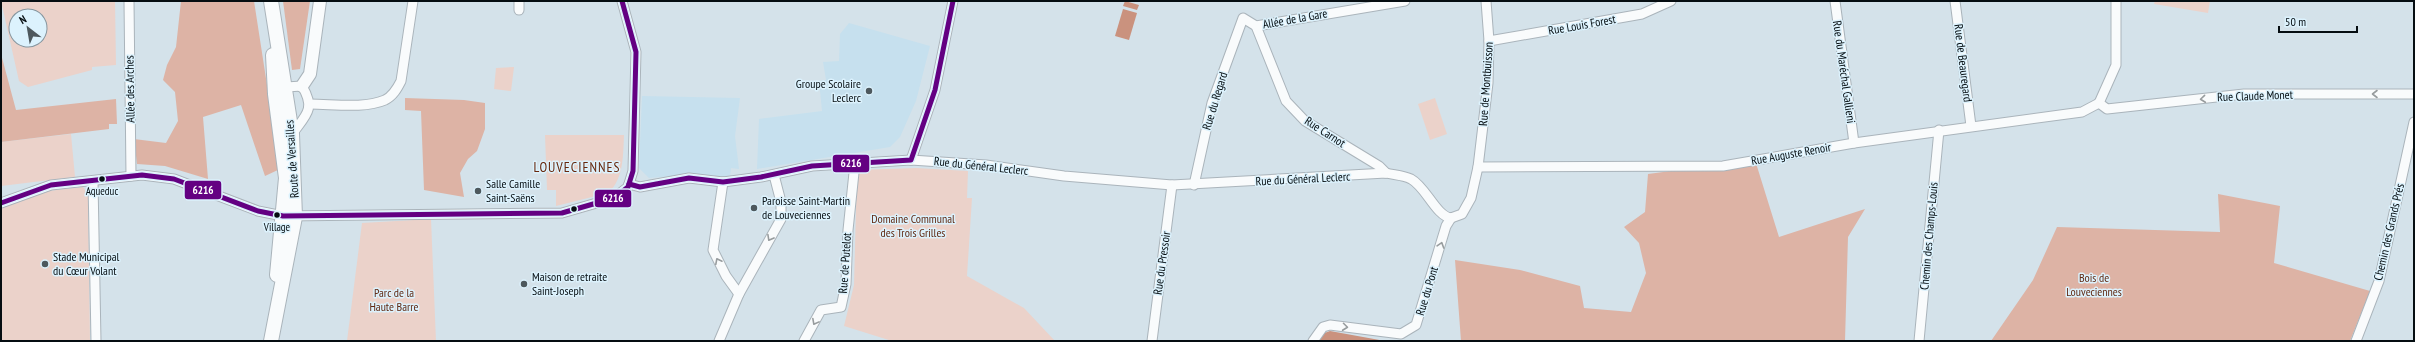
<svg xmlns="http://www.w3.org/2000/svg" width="2415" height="342" font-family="'PT Sans Narrow',sans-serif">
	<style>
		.built { fill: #c6e0ee }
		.green { fill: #ebd2ca; fill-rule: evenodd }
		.forest { fill: #ddb3a5 }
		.water { fill: #ca927e }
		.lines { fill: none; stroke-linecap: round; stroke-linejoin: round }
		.street-casing { stroke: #aab4bb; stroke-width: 11 }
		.secondary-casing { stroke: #aab4bb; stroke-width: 14 }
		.primary-casing { stroke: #aab4bb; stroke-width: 16 }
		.street { stroke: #f9fbfc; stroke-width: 9 }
		.secondary { stroke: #f9fbfc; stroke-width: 12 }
		.primary { stroke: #f9fbfc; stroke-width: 14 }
		.bus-1-casing { stroke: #dcf2fd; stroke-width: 8 }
		.bus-1 { stroke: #640082; stroke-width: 5 }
		.oneway { stroke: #979c9e }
		.poi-dot { fill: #4d585d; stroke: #dcf2fd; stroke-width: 1.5 }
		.bus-dot { fill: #050d11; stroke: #dcf2fd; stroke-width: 1.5 }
		.labels { text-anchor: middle; stroke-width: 3; stroke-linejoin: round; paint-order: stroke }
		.bus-label { font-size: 11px; fill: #050d11; stroke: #dcf2fd }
		.street-label { font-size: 12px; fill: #050d11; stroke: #dcf2fd }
		.poi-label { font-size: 12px; fill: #050d11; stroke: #dcf2fd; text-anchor: start }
		.park-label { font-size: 12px; fill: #612912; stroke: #dcf2fd }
		.quarter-label { font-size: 14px; letter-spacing: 1px; fill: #68270c; stroke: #dcf2fd }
		.line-badge { stroke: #dcf2fd; stroke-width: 1.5 }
		.badge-label { font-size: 11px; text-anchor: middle; font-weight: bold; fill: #fff }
	</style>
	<rect width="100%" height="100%" fill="#d4e2ea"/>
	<!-- built -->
	<g class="built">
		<polygon points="849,23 930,46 916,101 900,137 890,147 757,169 759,119 822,111 819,81 826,80 823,62 839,61 840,34"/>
		<polygon points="642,96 740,98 735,136 739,169 731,168 730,177 684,175 649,178 639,168"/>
	</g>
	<!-- green -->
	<g class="green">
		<path d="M1,1H115L116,65L92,67V70L28,87L19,81ZM16,16H40V40H16Z"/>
		<polygon points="2155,1 2210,1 2208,13 2154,4"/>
		<polygon points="514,67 511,91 494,89 496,68"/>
		<polygon points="1435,98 1447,134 1430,140 1418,104"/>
		<polygon points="71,134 75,177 1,186 1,142"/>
		<path d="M545,135H624C623,155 624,179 608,193L556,206V190H547Z"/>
		<polygon points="916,168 968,171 967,198 972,198 967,276 1024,308 1055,341 892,341 844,326 854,285 857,170"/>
		<polygon points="83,187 88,194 90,341 1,341 1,206 48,191"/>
		<polygon points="431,219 436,341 347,341 362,223"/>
	</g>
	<!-- forest -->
	<g class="forest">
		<polygon points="181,1 254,1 280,169 265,176 241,105 203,117 208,179 165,166 137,164 134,139 166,143 178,121 175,92 163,80 167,65 176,47"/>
		<polygon points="283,1 310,1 300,69 292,70"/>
		<polygon points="1,54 16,110 116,99 117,124 109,124 109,129 1,142"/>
		<polygon points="405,98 464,100 485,103 485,129 477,151 468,159 460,173 464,197 424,190 421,111 405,110"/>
		<polygon points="1755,160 1779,237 1865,209 1848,237 1845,341 1461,341 1455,260 1520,270 1580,286 1584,308 1631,312 1646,273 1639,243 1624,227 1645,212 1648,174"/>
		<polygon points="2218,194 2280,206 2274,263 2370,291 2350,341 1991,341 2033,280 2057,227 2220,232"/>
	</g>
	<!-- water -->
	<g class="water">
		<polygon points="1125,1 1139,5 1137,10 1123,6"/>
		<polygon points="1123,9 1137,13 1129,40 1115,36"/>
		<polygon points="1330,331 1385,341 1318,341 1322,334"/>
	</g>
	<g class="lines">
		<!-- street casing -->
		<g class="street-casing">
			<g id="street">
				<polyline points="129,1 131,176"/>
				<polyline points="1835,1 1854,143"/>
				<polyline points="1955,1 1971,126"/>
				<polyline points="519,10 519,1"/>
				<polyline points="1256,26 1405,1"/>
				<polyline points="1489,41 1642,14 1671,1"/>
				<path d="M286,87L302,86C316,109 306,115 292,134"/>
				<polyline points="2099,103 2107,109 2244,94 2414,94"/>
				<polyline points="2099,103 2116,65 2116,1"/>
				<path d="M310,104C333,104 364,109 385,100C393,96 397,89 401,81L413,1"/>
				<polyline points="911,160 935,90 953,1"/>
				<polyline points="1478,167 1723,166 1854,143 2082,112 2099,103"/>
				<polyline points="93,181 96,341"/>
				<polyline points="723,182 713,250 726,276 739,294"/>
				<path d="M629,184L640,187L689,178L723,182L761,177L812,166L911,160L986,165L1064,176L1172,185L1386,173C1394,175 1403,175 1411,179C1426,187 1436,216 1451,218L1462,214L1471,198L1478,167L1488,83L1489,41L1486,1"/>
				<polyline points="1194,185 1212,103 1243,18 1256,26 1286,101 1305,121 1379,166 1386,173"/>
				<polyline points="1,203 51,185 142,175 174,179 258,211 283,216 562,213 614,198 628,187 633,171 636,52 622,1"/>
				<polyline points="719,341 739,294 781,219 781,202 774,175"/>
				<polyline points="804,341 821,310 841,307 846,284 848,230 855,163"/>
				<polyline points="1152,341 1172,185"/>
				<polyline points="1313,341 1323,327 1330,325 1401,334 1416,325 1446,226 1451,218"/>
				<polyline points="1919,341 1939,130"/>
				<polyline points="2356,341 2379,281 2414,122"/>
			</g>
		</g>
		<!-- secondary casing -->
		<g class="secondary-casing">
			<polyline id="secondary" points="302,86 310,74 320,1"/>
		</g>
		<!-- primary casing -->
		<g class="primary-casing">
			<g id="primary">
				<polyline points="273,55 275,94 286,178 277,275"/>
				<polyline points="271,341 295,217 292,134 271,1"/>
			</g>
		</g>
		<!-- street -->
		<use href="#street" class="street"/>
		<!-- secondary -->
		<use href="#secondary" class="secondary"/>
		<!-- primary -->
		<use href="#primary" class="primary"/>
		<!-- bus-1 casing -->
		<g class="bus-1-casing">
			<g id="bus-1">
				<polyline points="629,184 640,187 689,178 723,182 761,177 812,166 911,160 935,90 953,1"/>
				<polyline points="1,203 51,185 142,175 174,179 258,211 283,216 562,213 614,198 628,187 633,171 636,52 622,1"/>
			</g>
		</g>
		<!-- bus-1 -->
		<use href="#bus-1" class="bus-1"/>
	</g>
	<!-- one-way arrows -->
	<defs><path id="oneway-chevron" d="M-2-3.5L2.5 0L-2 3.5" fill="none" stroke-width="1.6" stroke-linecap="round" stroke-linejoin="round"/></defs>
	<g class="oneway">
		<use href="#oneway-chevron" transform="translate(2375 94) rotate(-180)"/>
		<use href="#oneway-chevron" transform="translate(2203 99) rotate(174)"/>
		<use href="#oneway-chevron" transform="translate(770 238) rotate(119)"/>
		<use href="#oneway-chevron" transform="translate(1441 245) rotate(-72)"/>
		<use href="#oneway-chevron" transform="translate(718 261) rotate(-117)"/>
		<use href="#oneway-chevron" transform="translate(815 322) rotate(118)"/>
		<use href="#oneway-chevron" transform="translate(1345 327) rotate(7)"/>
	</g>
	<!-- markers -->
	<g class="poi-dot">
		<circle cx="869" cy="91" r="4"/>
		<circle cx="478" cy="191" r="4"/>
		<circle cx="754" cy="208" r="4"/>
		<circle cx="45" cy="264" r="4"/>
		<circle cx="524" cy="284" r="4"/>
	</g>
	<g class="bus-dot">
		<circle cx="102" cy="179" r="3.5"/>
		<circle cx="574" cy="209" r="3.5"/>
		<circle cx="277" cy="215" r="3.5"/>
	</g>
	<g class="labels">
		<!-- bus labels -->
		<g class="bus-label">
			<text x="102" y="195">Aqueduc</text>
			<text x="277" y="231">Village</text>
		</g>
		<!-- street labels -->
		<g class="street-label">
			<text transform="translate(1295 19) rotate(-10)" y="4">Allée de la Gare</text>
			<text transform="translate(1582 25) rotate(-10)" y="4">Rue Louis Forest</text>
			<text transform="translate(1963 63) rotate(83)" y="4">Rue de Beauregard</text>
			<text transform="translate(1844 72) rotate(82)" y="4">Rue du Maréchal Gallieni</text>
			<text transform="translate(1486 84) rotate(-86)" y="4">Rue de Montbuisson</text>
			<text transform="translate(130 89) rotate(-91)" y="4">Allée des Arches</text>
			<text transform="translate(2255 96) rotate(-2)" y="4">Rue Claude Monet</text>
			<text transform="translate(1215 101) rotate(-73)" y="4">Rue du Regard</text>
			<text transform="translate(1325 132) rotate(33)" y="4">Rue Carnot</text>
			<text transform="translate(1791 154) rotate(-10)" y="4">Rue Auguste Renoir</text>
			<text transform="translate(292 159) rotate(-94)" y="4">Route de Versailles</text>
			<text transform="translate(981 166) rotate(6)" y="4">Rue du Général Leclerc</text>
			<text transform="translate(1303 179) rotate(-3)" y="4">Rue du Général Leclerc</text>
			<text transform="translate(2389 232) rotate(-77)" y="4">Chemin des Grands Prés</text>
			<text transform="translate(1929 236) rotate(-85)" y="4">Chemin des Champs-Louis</text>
			<text transform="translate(845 263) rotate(-86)" y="4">Rue de Putelot</text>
			<text transform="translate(1162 263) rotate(-82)" y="4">Rue du Pressoir</text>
			<text transform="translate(1427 291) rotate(-73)" y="4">Rue du Pont</text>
		</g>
		<!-- poi labels -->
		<g class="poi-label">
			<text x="861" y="88" text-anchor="end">Groupe Scolaire<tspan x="861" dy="14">Leclerc</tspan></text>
			<text x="486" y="188">Salle Camille<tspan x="486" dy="14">Saint-Saëns</tspan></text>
			<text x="762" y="205">Paroisse Saint-Martin<tspan x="762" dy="14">de Louveciennes</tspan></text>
			<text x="53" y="261">Stade Municipal<tspan x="53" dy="14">du Cœur Volant</tspan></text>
			<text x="532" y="281">Maison de retraite<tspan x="532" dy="14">Saint-Joseph</tspan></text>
		</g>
		<!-- park labels -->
		<g class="park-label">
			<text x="913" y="223">Domaine Communal<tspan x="913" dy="14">des Trois Grilles</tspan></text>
			<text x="2094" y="282">Bois de<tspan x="2094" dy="14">Louveciennes</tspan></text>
			<text x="394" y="297">Parc de la<tspan x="394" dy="14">Haute Barre</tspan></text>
		</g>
		<!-- quarter labels -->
		<g class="quarter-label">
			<text x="577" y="172">LOUVECIENNES</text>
		</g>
	</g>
	<g class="line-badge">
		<rect x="832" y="154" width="38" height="19" rx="4" fill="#640082"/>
		<rect x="184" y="180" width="38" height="20" rx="4" fill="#640082"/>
		<rect x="594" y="189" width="38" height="19" rx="4" fill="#640082"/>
	</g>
	<g class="badge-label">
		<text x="851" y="167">6216</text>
		<text x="203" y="194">6216</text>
		<text x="613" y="202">6216</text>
	</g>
	<!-- border -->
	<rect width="2415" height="342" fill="none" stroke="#050d11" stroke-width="4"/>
	<!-- north arrow -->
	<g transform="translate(28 28) rotate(329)"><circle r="19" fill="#dcf2fd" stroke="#86969f"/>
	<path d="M0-3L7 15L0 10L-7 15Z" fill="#4d585d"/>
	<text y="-6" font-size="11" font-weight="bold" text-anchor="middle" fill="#050d11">N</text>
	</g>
	<!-- scale -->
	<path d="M2279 26v6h78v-6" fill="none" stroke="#050d11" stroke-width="2"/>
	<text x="2285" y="26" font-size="12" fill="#050d11" stroke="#dcf2fd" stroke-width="3" paint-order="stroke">50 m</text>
</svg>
